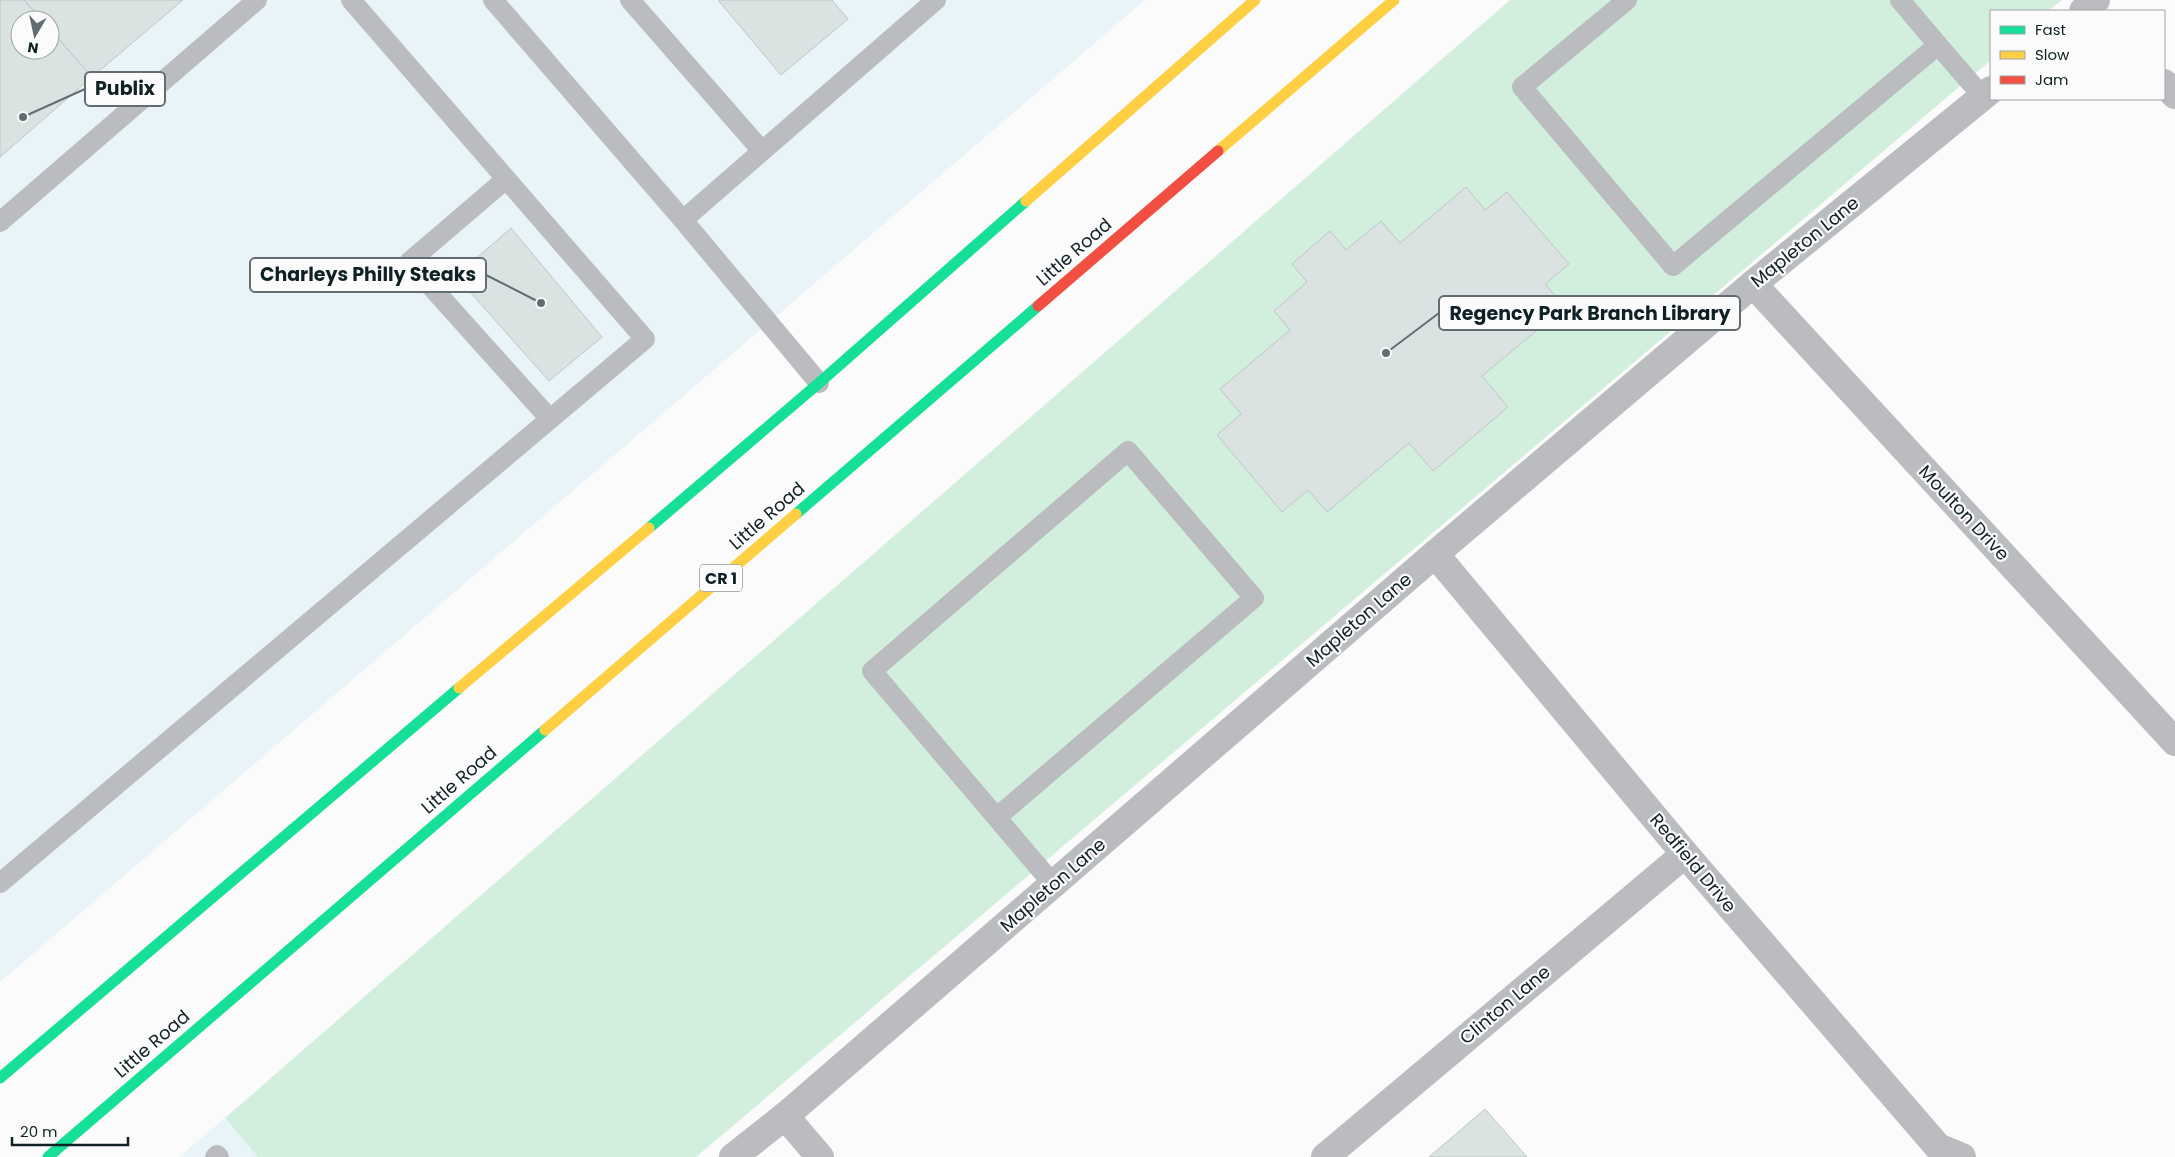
<svg xmlns="http://www.w3.org/2000/svg" width="2175" height="1157" font-family="Poppins,sans-serif">
	<style>
		.built { fill: #e9f4f9; fill-rule: evenodd }
		.green { fill: #d1efdc }
		.building { fill: #dae3e2; stroke: #bdc6c6 }
		.lines { fill: none; stroke-linecap: round; stroke-linejoin: round }
		.lane { stroke: #babcbf; stroke-width: 20 }
		.street { stroke: #babcbf; stroke-width: 28 }
		.fast { stroke: #16e098; stroke-width: 11 }
		.slow { stroke: #ffcf43; stroke-width: 11 }
		.jam { stroke: #f24e42; stroke-width: 11 }
		.labels { text-anchor: middle; stroke-width: 4.5; stroke-linejoin: round; paint-order: stroke }
		.shield { fill: #fbfbfb; stroke: #566266; stroke-width: 1 }
		.shield-label { font-size: 16px; font-weight: bold; fill: #102126 }
		.street-label { font-size: 18px; fill: #102126; stroke: #fbfbfb }
		.leader { fill: none; stroke: #626d71; stroke-width: 2 }
		.callout-dot { fill: #626d71; stroke: #fbfbfb; stroke-width: 2 }
		.callout { fill: #fbfbfb; stroke: #626d71; stroke-width: 2 }
		.callout-label { font-size: 19px; text-anchor: middle; font-weight: bold; fill: #102126 }
	</style>
	<rect width="100%" height="100%" fill="#fbfbfb"/>
	<!-- built -->
	<g class="built">
		<path d="M0,0H1145L0,982ZM20,20H50V50H20Z"/>
		<polygon points="225,1118 258,1157 179,1157"/>
	</g>
	<!-- green -->
	<polygon class="green" points="1510,0 2062,0 2048,11 1991,11 1991,60 696,1157 258,1157 225,1118"/>
	<!-- building -->
	<g class="building">
		<polygon points="0,0 24,0 42,20 20,20 20,50 50,50 50,29 92,77 0,157"/>
		<polygon points="24,0 183,0 92,77 50,29 50,20 42,20"/>
		<polygon points="718,0 832,0 848,19 781,75"/>
		<polygon points="1466,187 1485,210 1507,192 1569,264 1545,284 1565,307 1482,376 1508,407 1433,471 1409,443 1327,512 1308,490 1282,512 1217,435 1241,414 1220,389 1290,330 1274,311 1307,282 1292,264 1330,231 1346,250 1381,221 1400,243"/>
		<polygon points="511,228 602,337 549,381 456,276"/>
		<polygon points="1485,1109 1527,1157 1429,1157"/>
	</g>
	<g class="lines">
		<!-- lane -->
		<g class="lane">
			<polyline points="493,0 683,220 819,383"/>
			<polyline points="630,0 762,151"/>
			<polyline points="1627,0 1522,87 1673,266 1938,45 1900,0"/>
			<polyline points="1938,45 1983,97"/>
			<polyline points="506,179 409,262 550,419"/>
			<polyline points="683,220 936,0"/>
			<polyline points="0,222 257,0"/>
			<polyline points="997,817 1254,598 1128,451 872,671 1053,884"/>
			<polyline points="0,883 645,339 351,0"/>
			<polyline points="215,1157 217,1155 219,1157"/>
		</g>
		<!-- street -->
		<g class="street">
			<polyline points="2083,11 2096,0"/>
			<polyline points="2164,83 2175,95"/>
			<polyline points="1753,284 2175,742"/>
			<polyline points="1435,554 1685,854 1938,1147 1962,1157"/>
			<polyline points="785,1116 820,1157"/>
			<polyline points="733,1157 785,1116 1435,554 1753,284 1991,90"/>
			<polyline points="1325,1157 1685,854"/>
		</g>
		<!-- fast -->
		<g class="fast">
			<polyline points="796,514 1038,306"/>
			<polyline points="649,528 819,383 1026,201"/>
			<polyline points="0,1078 459,688"/>
			<polyline points="48,1157 545,730"/>
		</g>
		<!-- slow -->
		<g class="slow">
			<polyline points="1218,151 1394,0"/>
			<polyline points="1026,201 1255,0"/>
			<polyline points="459,688 649,528"/>
			<polyline points="545,730 796,514"/>
		</g>
		<!-- jam -->
		<polyline class="jam" points="1038,306 1218,151"/>
	</g>
	<g class="labels">
		<!-- shield labels -->
		<rect class="shield" x="700" y="564.5" width="42" height="27" rx="4"/>
		<g class="shield-label">
			<text x="721" y="584">CR 1</text>
		</g>
		<!-- street labels -->
		<g class="street-label">
			<text transform="translate(1805 242) rotate(-39)" y="6">Mapleton Lane</text>
			<text transform="translate(1074 252) rotate(-41)" y="6">Little Road</text>
			<text transform="translate(1964 513) rotate(47)" y="6">Moulton Drive</text>
			<text transform="translate(767 516) rotate(-41)" y="6">Little Road</text>
			<text transform="translate(1359 620) rotate(-41)" y="6">Mapleton Lane</text>
			<text transform="translate(459 780) rotate(-41)" y="6">Little Road</text>
			<text transform="translate(1693 863) rotate(50)" y="6">Redfield Drive</text>
			<text transform="translate(1053 885) rotate(-41)" y="6">Mapleton Lane</text>
			<text transform="translate(1505 1005) rotate(-40)" y="6">Clinton Lane</text>
			<text transform="translate(152 1044) rotate(-41)" y="6">Little Road</text>
		</g>
	</g>
	<!-- callouts -->
	<path class="leader" d="M23 117L85 89M541 303L486 275M1386 353L1439 313"/>
	<g class="callout-dot">
		<circle cx="23" cy="117" r="5"/>
		<circle cx="541" cy="303" r="5"/>
		<circle cx="1386" cy="353" r="5"/>
	</g>
	<g class="callout">
		<rect x="85" y="72" width="80" height="34" rx="5"/>
		<rect x="250" y="258" width="236" height="34" rx="5"/>
		<rect x="1439" y="296" width="301" height="34" rx="5"/>
	</g>
	<g class="callout-label">
		<text x="125" y="95">Publix</text>
		<text x="368" y="281">Charleys Philly Steaks</text>
		<text x="1590" y="320">Regency Park Branch Library</text>
	</g>
	<!-- legend -->
	<rect x="1990" y="10" width="175" height="90" fill="#fbfbfb" stroke="#9da4a6"/>
	<rect x="2000" y="26" width="25" height="8" fill="#16e098" stroke="#9da4a6"/>
	<text x="2035" y="35" font-size="15" fill="#102126">Fast</text>
	<rect x="2000" y="51" width="25" height="8" fill="#ffcf43" stroke="#9da4a6"/>
	<text x="2035" y="60" font-size="15" fill="#102126">Slow</text>
	<rect x="2000" y="76" width="25" height="8" fill="#f24e42" stroke="#9da4a6"/>
	<text x="2035" y="85" font-size="15" fill="#102126">Jam</text>
	<!-- north arrow -->
	<g transform="translate(35 35) rotate(189)"><circle r="24" fill="#fbfbfb" stroke="#9da4a6"/>
	<path d="M0-4L9 19L0 12L-9 19Z" fill="#626d71"/>
	<text y="-8" font-size="14" font-weight="bold" text-anchor="middle" fill="#102126">N</text>
	</g>
	<!-- scale -->
	<path d="M12 1137v8h116v-8" fill="none" stroke="#102126" stroke-width="2.5"/>
	<text x="20" y="1137" font-size="15" fill="#102126" stroke="#fbfbfb" stroke-width="4" paint-order="stroke">20 m</text>
</svg>
